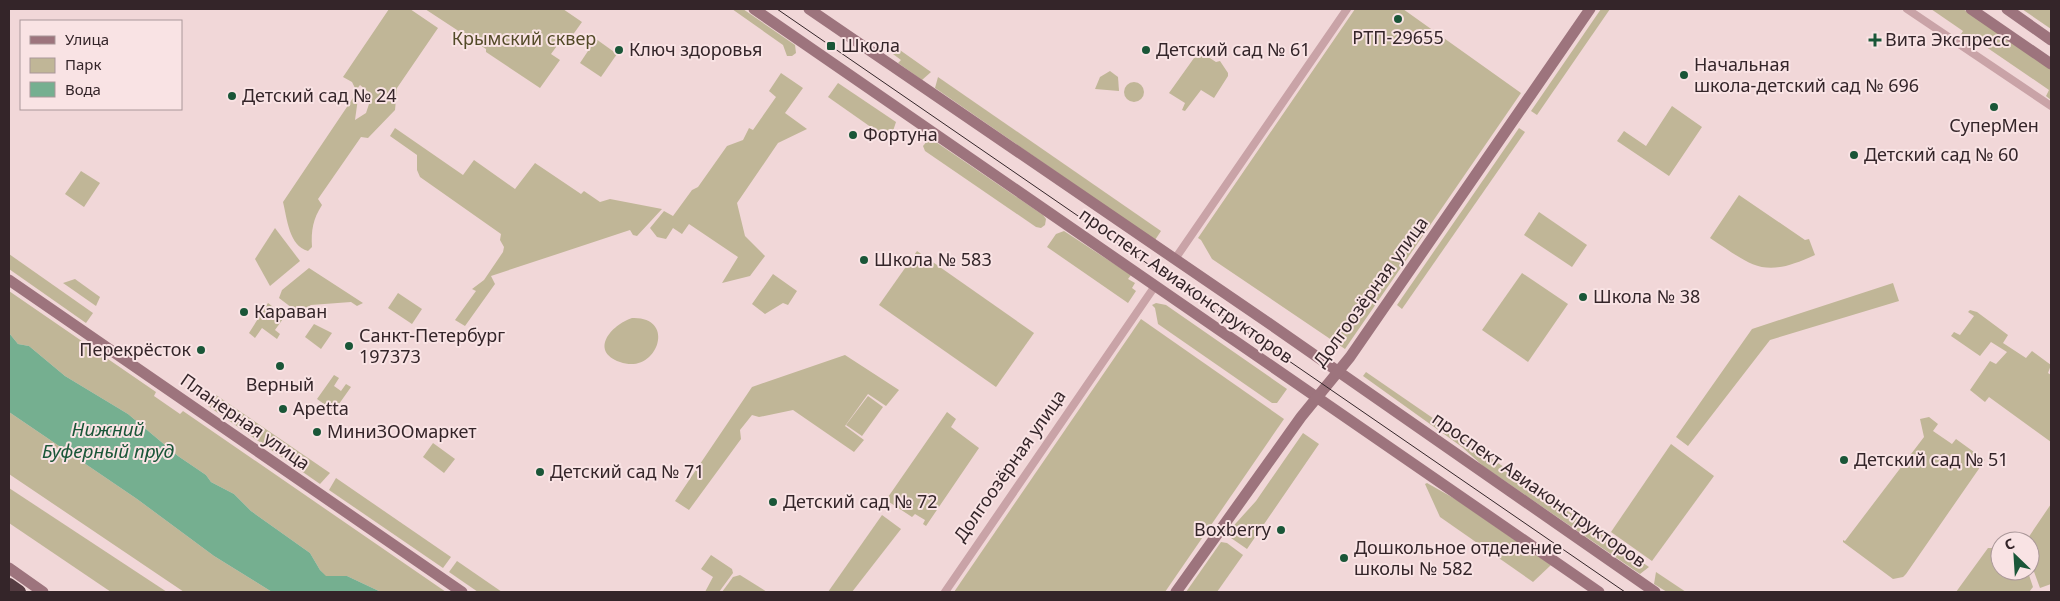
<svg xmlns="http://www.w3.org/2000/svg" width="2060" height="601" font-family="'Noto Sans',sans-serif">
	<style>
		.green { fill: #c0b697; fill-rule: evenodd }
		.water { fill: #75af90 }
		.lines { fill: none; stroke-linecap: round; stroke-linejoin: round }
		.street { stroke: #c9a3a7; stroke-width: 8 }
		.secondary { stroke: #9d747d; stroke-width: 11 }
		.highway { stroke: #553c42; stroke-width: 14 }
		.tram { stroke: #342529; stroke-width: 1 }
		.poi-dot { fill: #1a5638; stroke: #f9e3e4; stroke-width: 2 }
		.labels { text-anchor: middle; stroke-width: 4; stroke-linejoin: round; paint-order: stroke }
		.poi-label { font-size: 18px; fill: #342529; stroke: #f9e3e4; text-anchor: start }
		.park-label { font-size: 18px; fill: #534a28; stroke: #f9e3e4 }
		.street-label { font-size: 18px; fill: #342529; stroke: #f9e3e4 }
		.water-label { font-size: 19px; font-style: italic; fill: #1a5638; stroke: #f9e3e4 }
	</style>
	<rect width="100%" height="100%" fill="#f1d7d8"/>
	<!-- green -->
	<g class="green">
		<path d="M389,9H410L438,28L397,88L395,110L368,138L361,137L318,199L322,205C313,219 311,230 312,247L308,251C289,246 287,218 283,202L357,92L352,82L343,77ZM360,85L372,95L366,113L355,120L359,91L357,89Z"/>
		<polygon points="425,9 563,9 582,22 567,43 562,39 551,54 560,60 540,88 486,52 486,49"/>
		<polygon points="732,9 743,9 795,45 796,53 792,56 787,56 783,45"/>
		<polygon points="1355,9 1403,9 1521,93 1345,349 1212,259 1201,240 1198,238"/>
		<polygon points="1601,9 1610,9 1537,115 1531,111"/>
		<polygon points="1931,9 1963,9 2051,69 2051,100 2046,96 2049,90 1973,38 1969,44 1959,37 1963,31"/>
		<polygon points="2022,9 2051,9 2051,29"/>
		<polygon points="596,39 617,54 601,77 580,63"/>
		<polygon points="897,48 931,72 922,80 898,63 901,60 893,54"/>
		<polygon points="1199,51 1216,62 1220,61 1228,73 1228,76 1214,98 1201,90 1185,111 1182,110 1185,103 1169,93"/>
		<polygon points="1110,71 1118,77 1119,91 1095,89 1100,77"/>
		<polygon points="781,73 803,88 785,113 807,129 778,143 737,203 745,236 765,256 750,276 722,283 738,257 689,224 682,234 673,228 666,239 657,237 650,228 664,211 673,216 692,190 698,187 727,146 743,140 749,128 753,130 776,97 769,91"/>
		<polygon points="938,77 1161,231 1155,240 935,88"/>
		<circle cx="1134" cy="92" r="10"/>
		<polygon points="838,83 896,122 893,131 885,137 828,97"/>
		<polygon points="1672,106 1702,127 1669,176 1617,141 1624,131 1646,146"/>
		<polygon points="395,128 463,175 474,160 515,189 535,163 581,194 584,191 600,202 610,199 662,209 637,236 633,235 630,230 491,276 495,284 465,326 455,320 476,291 472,289 484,280 503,252 504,247 500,240 501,234 420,177 417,170 417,155 390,136"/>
		<polygon points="1519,128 1525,132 1402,309 1397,305"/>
		<polygon points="928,140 933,140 1043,215 1046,219 1045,225 1041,228 1036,227 925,151 923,146"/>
		<polygon points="81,171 100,183 84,207 65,194"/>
		<path d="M1739,195L1805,240L1809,239L1815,255C1763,279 1754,267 1710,238Z"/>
		<polygon points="1539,212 1587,245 1572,267 1524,235"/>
		<polygon points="275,228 300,261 270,286 255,259"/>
		<polygon points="1064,231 1131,275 1128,279 1135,283 1132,288 1136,291 1128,303 1047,247 1056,234"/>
		<polygon points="917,251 1034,333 996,387 879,305"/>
		<polygon points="9,254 93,313 86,323 9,269"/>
		<polygon points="309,268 363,303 357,306 351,302 311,305 303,310 296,311 279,298 282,290"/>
		<polygon points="1522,273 1568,304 1528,362 1482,330"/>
		<polygon points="773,274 797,291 788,305 783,303 765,314 752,304"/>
		<polygon points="75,279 100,297 96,306 63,283"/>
		<polygon points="1893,283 1899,301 1770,340 1688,446 1676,437 1752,329"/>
		<polygon points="9,291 156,392 154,396 180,414 183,411 446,592 381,592 347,576 326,577 320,570 310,553 251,511 234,494 211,482 206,475 178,456 128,414 65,376 29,346 18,344 9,333"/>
		<polygon points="398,293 422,309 412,324 388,308"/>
		<polygon points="268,303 285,316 275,330 280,334 277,339 262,328 255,338 249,333"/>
		<polygon points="1156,303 1166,305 1287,389 1277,403 1272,403 1158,324 1155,308 1152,305"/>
		<polygon points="1970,310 1977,312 2008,335 2003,343 2026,358 2032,351 2051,365 2048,373 2051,375 2051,442 1989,397 1985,402 1970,390 1990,361 1996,364 2007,352 1991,342 1980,356 1951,336 1954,332 1960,335 1974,316 1968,312"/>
		<path d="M632,318C678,316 657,376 620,362C589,351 611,325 632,318Z"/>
		<polygon points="1141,319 1284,419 1165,592 954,592"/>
		<polygon points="314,324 332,333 321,349 305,337"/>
		<polygon points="845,355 899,390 886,406 868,394 845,426 864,440 854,452 793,410 759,417 752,415 740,430 741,439 689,510 675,501 752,387"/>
		<polygon points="1366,372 1649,567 1640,574 1483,466 1462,447 1363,376"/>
		<polygon points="334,375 339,378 334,386 341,391 346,384 351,387 334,411 317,399"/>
		<polygon points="216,395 330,473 320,484 208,406"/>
		<polygon points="868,396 883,407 862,436 846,425"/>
		<polygon points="9,412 137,499 214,556 272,592 184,592 9,474"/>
		<polygon points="947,412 956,419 951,427 979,448 926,526 923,524 925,520 915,514 912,517 886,500"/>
		<polygon points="1929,417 1938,424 1933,431 1952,444 1956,439 1985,460 1906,574 1903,577 1893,579 1843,542 1843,540 1845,541 1924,437 1920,419"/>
		<polygon points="1303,433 1319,444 1247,549 1231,538 1227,533 1256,501"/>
		<polygon points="433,443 455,459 444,473 423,457"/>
		<polygon points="1671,444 1714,476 1652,561 1611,532"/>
		<polygon points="336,478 451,557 443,568 329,490"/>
		<polygon points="1427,483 1457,500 1551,565 1533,582 1440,517 1425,484"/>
		<polygon points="9,488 167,592 111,592 9,523"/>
		<polygon points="2051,504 2051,584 2040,588 2033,569 2030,566 2030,541 2026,541"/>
		<polygon points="882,515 901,529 852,592 828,592"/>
		<polygon points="1221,542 1227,543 1243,555 1217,592 1186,592"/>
		<polygon points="1988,548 1994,548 2000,552 2000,571 2028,572 2033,587 2029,592 1956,592"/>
		<polygon points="711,555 732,569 733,573 719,592 705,592 713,577 701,569"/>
		<polygon points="457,561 502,592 478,592 449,572"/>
		<polygon points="1656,572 1686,592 1667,592 1654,584"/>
		<polygon points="740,575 767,592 722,592 733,577"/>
	</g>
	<!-- water -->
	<polygon class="water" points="9,333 18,344 29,346 65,376 128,414 178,456 206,475 211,482 234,494 251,511 310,553 320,570 326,576 347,576 381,592 272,592 214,556 137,499 9,412"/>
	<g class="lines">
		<!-- street -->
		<g class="street">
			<polyline points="1907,9 2051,106"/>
			<polyline points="1175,259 1347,9"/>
			<polyline points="945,592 1155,286"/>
		</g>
		<!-- secondary -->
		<g class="secondary">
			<polyline points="754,9 1599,592"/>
			<polyline points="809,9 1270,324 1655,592"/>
			<polyline points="1971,9 2051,64"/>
			<polyline points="2007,9 2051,40"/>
			<polyline points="9,280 462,592"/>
			<polyline points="9,568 43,592"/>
			<polyline points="1176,592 1301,417 1350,357 1590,9"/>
		</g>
		<!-- highway -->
		<polyline class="highway" points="9,585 19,592"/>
		<!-- tram -->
		<polyline class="tram" points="777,9 1625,592"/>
	</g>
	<!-- markers -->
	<g class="poi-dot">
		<circle cx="1398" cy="19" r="5"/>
		<path d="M1872.5 32.5h5v5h5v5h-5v5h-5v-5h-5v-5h5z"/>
		<rect x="826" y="41" width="10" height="10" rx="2.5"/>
		<circle cx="619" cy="50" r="5"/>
		<circle cx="1146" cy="50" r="5"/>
		<circle cx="1684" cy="75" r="5"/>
		<circle cx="232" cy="96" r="5"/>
		<circle cx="1994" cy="107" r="5"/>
		<circle cx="853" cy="135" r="5"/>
		<circle cx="1854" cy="155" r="5"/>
		<circle cx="864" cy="260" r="5"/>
		<circle cx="1583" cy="297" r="5"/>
		<circle cx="244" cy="312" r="5"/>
		<circle cx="349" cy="346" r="5"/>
		<circle cx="201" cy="350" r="5"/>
		<circle cx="280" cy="366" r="5"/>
		<circle cx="283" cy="409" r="5"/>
		<circle cx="317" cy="432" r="5"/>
		<circle cx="1844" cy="460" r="5"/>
		<circle cx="540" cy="472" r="5"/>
		<circle cx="773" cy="502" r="5"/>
		<circle cx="1281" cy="530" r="5"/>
		<circle cx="1344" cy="558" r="5"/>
	</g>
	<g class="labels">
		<!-- poi labels -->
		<g class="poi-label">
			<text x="1398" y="44" text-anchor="middle">РТП-29655</text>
			<text x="1885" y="46">Вита Экспресс</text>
			<text x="841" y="52">Школа</text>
			<text x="629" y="56">Ключ здоровья</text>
			<text x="1156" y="56">Детский сад № 61</text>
			<text x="1694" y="71">Начальная<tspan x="1694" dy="21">школа-детский сад № 696</tspan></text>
			<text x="242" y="102">Детский сад № 24</text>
			<text x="1994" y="132" text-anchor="middle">СуперМен</text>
			<text x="863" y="141">Фортуна</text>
			<text x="1864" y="161">Детский сад № 60</text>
			<text x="874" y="266">Школа № 583</text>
			<text x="1593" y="303">Школа № 38</text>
			<text x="254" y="318">Караван</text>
			<text x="359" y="342">Санкт-Петербург<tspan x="359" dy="21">197373</tspan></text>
			<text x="191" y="356" text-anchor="end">Перекрёсток</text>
			<text x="280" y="391" text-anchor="middle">Верный</text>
			<text x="293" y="415">Apetta</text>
			<text x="327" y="438">МиниЗООмаркет</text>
			<text x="1854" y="466">Детский сад № 51</text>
			<text x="550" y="478">Детский сад № 71</text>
			<text x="783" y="508">Детский сад № 72</text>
			<text x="1271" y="536" text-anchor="end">Boxberry</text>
			<text x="1354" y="554">Дошкольное отделение<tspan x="1354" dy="21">школы № 582</tspan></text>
		</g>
		<!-- park labels -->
		<g class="park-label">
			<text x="524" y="45">Крымский сквер</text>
		</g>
		<!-- street labels -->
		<g class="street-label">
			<text transform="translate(1186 286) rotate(35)" y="6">проспект Авиаконструкторов</text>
			<text transform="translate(1371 292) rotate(-54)" y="6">Долгоозёрная улица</text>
			<text transform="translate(245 422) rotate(35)" y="6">Планерная улица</text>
			<text transform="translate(1010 466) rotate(-55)" y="6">Долгоозёрная улица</text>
			<text transform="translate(1539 490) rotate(35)" y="6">проспект Авиаконструкторов</text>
		</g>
		<!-- water labels -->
		<g class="water-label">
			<text x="108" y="436">Нижний<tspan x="108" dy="22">Буферный пруд</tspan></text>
		</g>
	</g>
	<!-- border -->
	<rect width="2060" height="601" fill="none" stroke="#342529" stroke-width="20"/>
	<!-- legend -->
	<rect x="20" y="20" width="162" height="90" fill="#f9e3e4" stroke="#aa9799"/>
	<rect x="30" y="36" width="25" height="8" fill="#9d747d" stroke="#aa9799"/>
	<text x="65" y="45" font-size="15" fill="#342529">Улица</text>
	<rect x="30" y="58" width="25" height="15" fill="#c0b697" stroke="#aa9799"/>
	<text x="65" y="70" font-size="15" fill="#342529">Парк</text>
	<rect x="30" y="82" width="25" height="15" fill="#75af90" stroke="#aa9799"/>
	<text x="65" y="95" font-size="15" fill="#342529">Вода</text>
	<!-- north arrow -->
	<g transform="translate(2015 556) rotate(335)"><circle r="24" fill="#f9e3e4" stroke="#aa9799"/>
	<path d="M0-4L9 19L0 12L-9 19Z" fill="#1a5638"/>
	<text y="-8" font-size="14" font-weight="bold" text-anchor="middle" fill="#342529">С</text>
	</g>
</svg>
